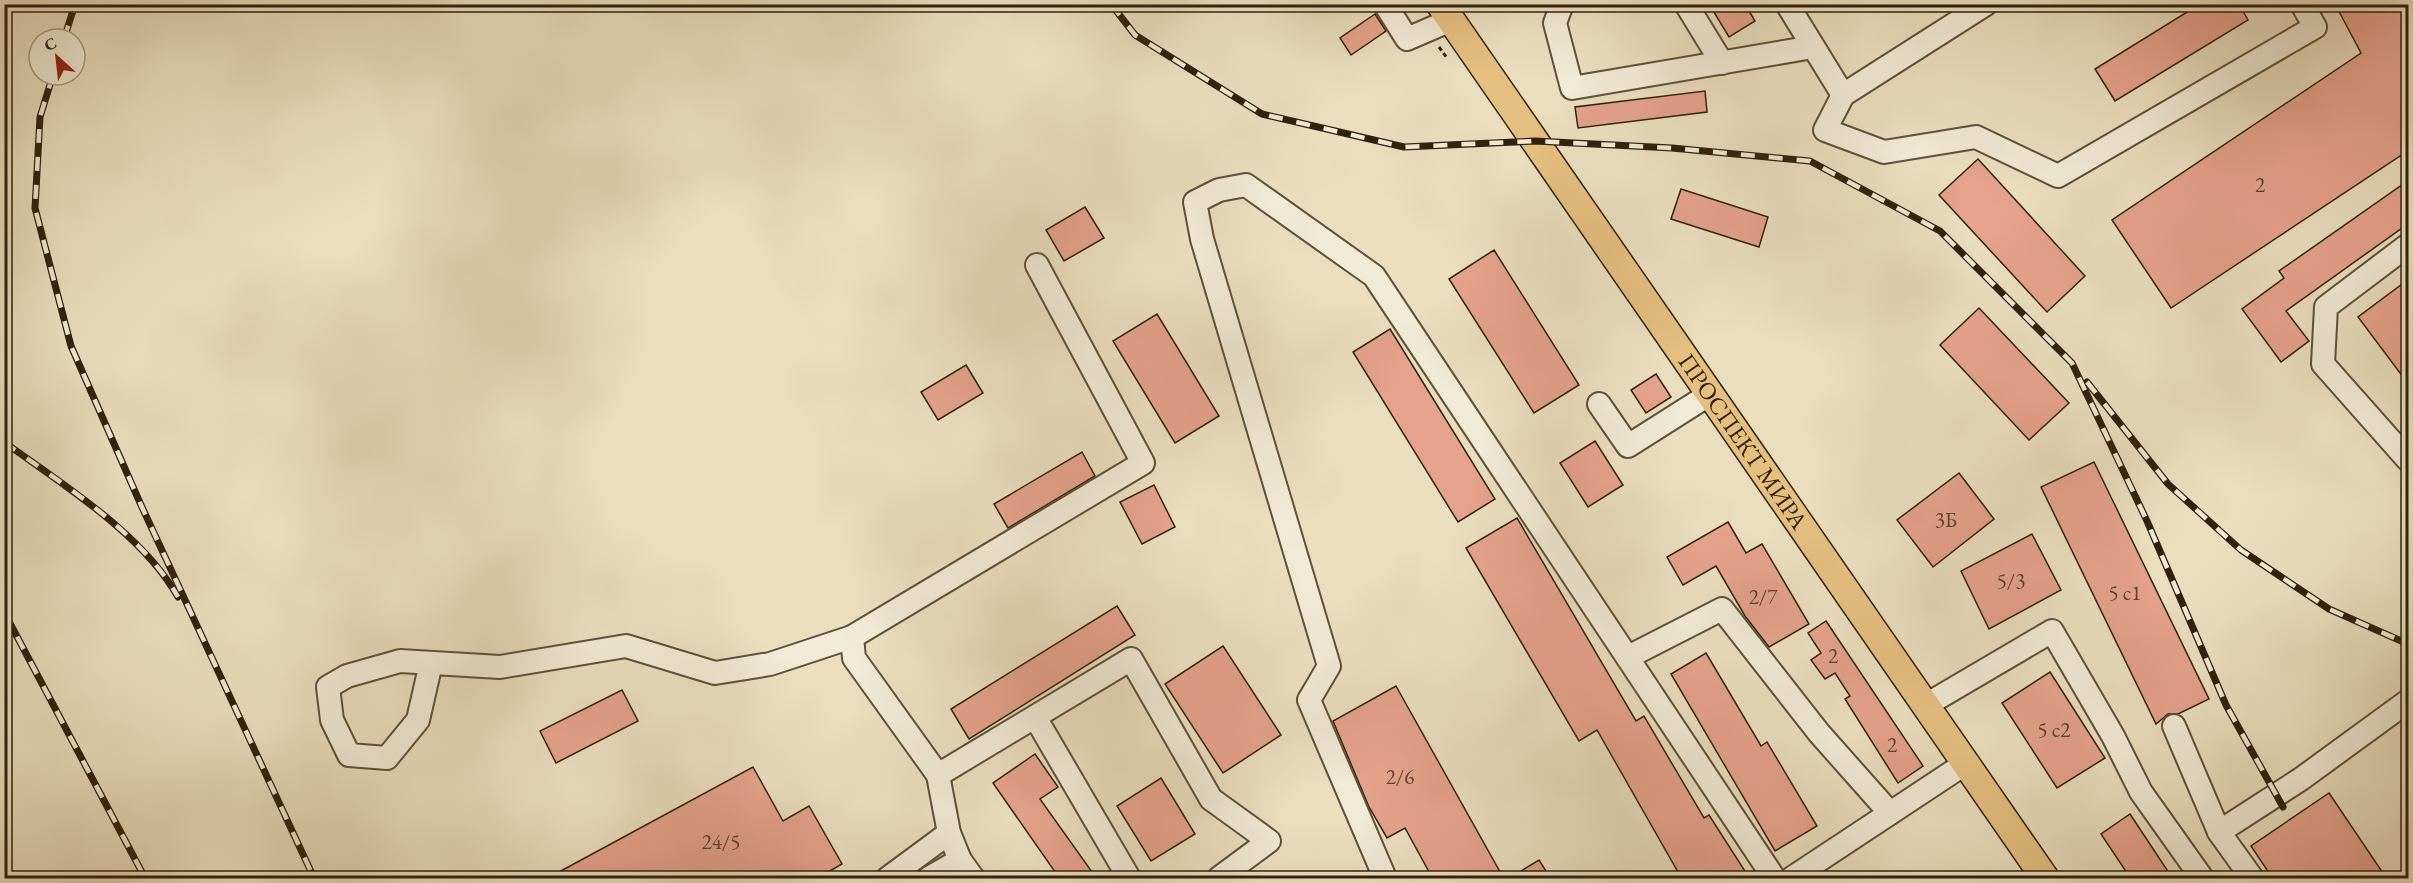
<svg xmlns="http://www.w3.org/2000/svg" width="2413" height="883" font-family="'EB Garamond',serif">
	<style>
		.building { fill: #e5a28c; stroke: #30210d; stroke-width: 1.5 }
		.lines { fill: none; stroke-linecap: round; stroke-linejoin: round }
		.minor-casing { stroke: #5e503a; stroke-width: 26 }
		.major-casing { stroke: #30210d; stroke-width: 30 }
		.path { stroke: #30210d; stroke-width: 3; stroke-dasharray: 4.5 3; stroke-linecap: butt }
		.minor { stroke: #f1ead5; stroke-width: 22 }
		.major { stroke: #e5bf80; stroke-width: 27 }
		.rail-casing { stroke: #30210d; stroke-width: 7 }
		.rail { stroke: #f1ead5; stroke-width: 4.5; stroke-dasharray: 14; stroke-linecap: butt }
		.labels { text-anchor: middle; stroke-width: 5; stroke-linejoin: round; paint-order: stroke }
		.number-label { font-size: 21px; fill: #5d412d }
		.street-label { font-size: 24px; fill: #30210d; stroke: #f1ead5 }
	</style>
	<rect width="100%" height="100%" fill="#eadebf"/>
	<filter id="stains"><feTurbulence type="fractalNoise" baseFrequency=".00333" numOctaves="4"/><feColorMatrix values="0 0 0 0 .2 0 0 0 0 .09 0 0 0 0 .02 0 0 0 .5 -.17"/></filter>
	<radialGradient id="worn" r=".72"><stop offset=".6" stop-color="#630" stop-opacity="0"/><stop offset="1" stop-color="#630" stop-opacity=".3"/></radialGradient>
	<!-- building -->
	<g class="building">
		<polygon points="1709,4 1745,4 1755,21 1729,37"/>
		<polygon points="2200,4 2239,4 2248,20 2115,101 2095,69"/>
		<polygon points="2335,4 2409,4 2409,150 2171,308 2112,220 2361,53"/>
		<polygon points="1375,14 1386,31 1351,55 1340,38"/>
		<polygon points="1705,91 1707,112 1578,128 1575,107"/>
		<polygon points="1978,159 2085,276 2047,312 1939,195"/>
		<polygon points="2409,180 2409,223 2286,311 2309,341 2281,362 2242,309 2284,278 2279,271"/>
		<polygon points="1681,189 1768,217 1759,247 1671,219"/>
		<polygon points="1085,207 1104,238 1064,261 1046,230"/>
		<polygon points="1494,250 1579,385 1534,413 1449,279"/>
		<polygon points="2409,279 2409,385 2358,317"/>
		<polygon points="1979,308 2069,403 2029,440 1940,345"/>
		<polygon points="1157,314 1219,416 1175,443 1113,341"/>
		<polygon points="1390,329 1495,499 1458,522 1353,352"/>
		<polygon points="966,365 983,393 938,420 921,392"/>
		<polygon points="1656,374 1671,397 1646,413 1631,390"/>
		<polygon points="1595,441 1623,485 1588,507 1560,463"/>
		<polygon points="1082,452 1095,476 1008,528 994,504"/>
		<polygon points="2094,462 2209,699 2178,714 2168,714 2156,724 2041,487"/>
		<polygon points="1959,473 1994,519 1933,567 1897,520"/>
		<polygon points="1154,485 1175,527 1142,544 1120,502"/>
		<polygon points="1517,518 1636,721 1644,716 1704,818 1709,815 1750,879 1682,879 1597,730 1579,741 1466,548"/>
		<polygon points="1728,522 1746,553 1762,544 1809,624 1769,647 1745,616 1716,566 1683,585 1667,557"/>
		<polygon points="2032,534 2061,590 1989,629 1961,571"/>
		<polygon points="1117,606 1135,635 969,739 951,709"/>
		<polygon points="1826,621 1923,766 1898,783 1845,699 1850,696 1835,673 1825,679 1811,660 1821,653 1808,633"/>
		<polygon points="1223,646 1281,735 1223,773 1165,684"/>
		<polygon points="1706,653 1761,746 1767,742 1817,826 1775,851 1671,674"/>
		<polygon points="2050,672 2105,758 2057,788 2002,703"/>
		<polygon points="1396,686 1504,879 1433,879 1405,828 1387,838 1369,807 1333,721"/>
		<polygon points="622,690 638,721 556,763 540,731"/>
		<polygon points="1035,754 1058,787 1040,799 1097,879 1060,879 993,783"/>
		<polygon points="753,767 783,821 809,806 842,864 816,879 546,879"/>
		<polygon points="1161,778 1195,834 1151,861 1117,806"/>
		<polygon points="2329,793 2387,879 2273,879 2251,846"/>
		<polygon points="2130,814 2173,879 2131,879 2101,834"/>
		<polygon points="1539,860 1551,879 1508,879"/>
	</g>
	<g class="lines">
		<!-- minor casing -->
		<g class="minor-casing">
			<g id="minor">
				<polyline points="1385,4 1407,39 1451,20"/>
				<polyline points="1562,4 1555,23 1572,88 1813,47"/>
				<polyline points="1686,4 1722,63"/>
				<polyline points="1787,4 1843,95"/>
				<polyline points="1986,4 1843,95 1825,130 1884,152 1976,137 2058,176 2315,27 2302,4"/>
				<polyline points="2408,245 2326,307 2323,364 2408,460"/>
				<polyline points="1599,404 1628,446 1710,394"/>
				<polyline points="852,637 854,658 938,775 949,833 960,860 973,878"/>
				<polyline points="1628,657 1722,609 1819,733 1890,813"/>
				<polyline points="431,663 418,720 387,758 349,755 332,720 328,687 347,676 400,661 500,667 626,646 715,673 770,664 852,637 1143,463 1037,265"/>
				<polyline points="1926,705 2052,631 2113,736 2141,792 2202,878"/>
				<polyline points="1035,717 1129,878"/>
				<polyline points="2174,726 2219,832"/>
				<polyline points="938,775 1131,659 1211,799 1269,841 1219,878"/>
				<polyline points="888,878 949,833"/>
				<polyline points="929,878 960,860"/>
				<polyline points="1385,878 1309,700 1329,666 1202,239 1195,202 1219,190 1246,185 1374,276 1774,878"/>
				<polyline points="1792,878 1966,763"/>
				<polyline points="2252,878 2219,832 2301,779 2408,701"/>
			</g>
		</g>
		<!-- major casing -->
		<g class="major-casing">
			<g id="major">
				<path id="s1" d="M1440,4L2045,878"/>
			</g>
		</g>
		<!-- path -->
		<polyline class="path" points="1439,47 1447,58"/>
		<!-- minor -->
		<use href="#minor" class="minor"/>
		<!-- major -->
		<use href="#major" class="major"/>
		<!-- rail casing -->
		<g class="rail-casing">
			<g id="rail">
				<polyline points="1111,4 1135,35 1262,114 1404,147 1535,141 1672,148 1810,161 1940,231 2072,363 2147,521 2226,705 2283,807"/>
				<polyline points="64,39 75,4"/>
				<polyline points="53,75 40,117 35,208 71,346 141,505 314,878"/>
				<polyline points="2087,382 2168,484 2241,550 2329,609 2408,644"/>
				<path d="M4,442C62,484 143,534 178,597"/>
				<polyline points="4,612 145,878"/>
			</g>
		</g>
		<!-- rail -->
		<use href="#rail" class="rail"/>
	</g>
	<g class="labels">
		<!-- number labels -->
		<g class="number-label">
			<text x="2260" y="192">2</text>
			<text x="1946" y="527">3Б</text>
			<text x="2011" y="588">5/3</text>
			<text x="2125" y="600">5 с1</text>
			<text x="1763" y="604">2/7</text>
			<text x="1833" y="663">2</text>
			<text x="2054" y="737">5 с2</text>
			<text x="1892" y="752">2</text>
			<text x="1400" y="784">2/6</text>
			<text x="721" y="849">24/5</text>
		</g>
		<!-- street labels -->
		<g class="street-label">
			<text dy="8" stroke="none"><textPath href="#s1" startOffset="532">ПРОСПЕКТ МИРА</textPath></text>
		</g>
	</g>
	<!-- margin -->
	<rect width="2413" height="883" fill="none" stroke="#eadebf" stroke-width="24"/>
	<rect x="6" y="6" width="2401" height="871" fill="none" stroke="#30210d" stroke-width="3"/>
	<rect x="12" y="12" width="2389" height="859" fill="none" stroke="#30210d" stroke-width="1.5"/>
	<!-- north arrow -->
	<g transform="translate(57 57) rotate(333)"><circle r="28" fill="#f1ead5" stroke="#a49a85" stroke-width="1.5"/>
	<path d="M0-4.5L10 22L0 15L-10 22Z" fill="#8f2418"/>
	<text y="-9" font-size="16" font-weight="bold" text-anchor="middle" fill="#30210d">С</text>
	</g>
	<rect width="100%" height="100%" filter="url(#stains)"/>
	<rect width="100%" height="100%" fill="url(#worn)"/>
</svg>
